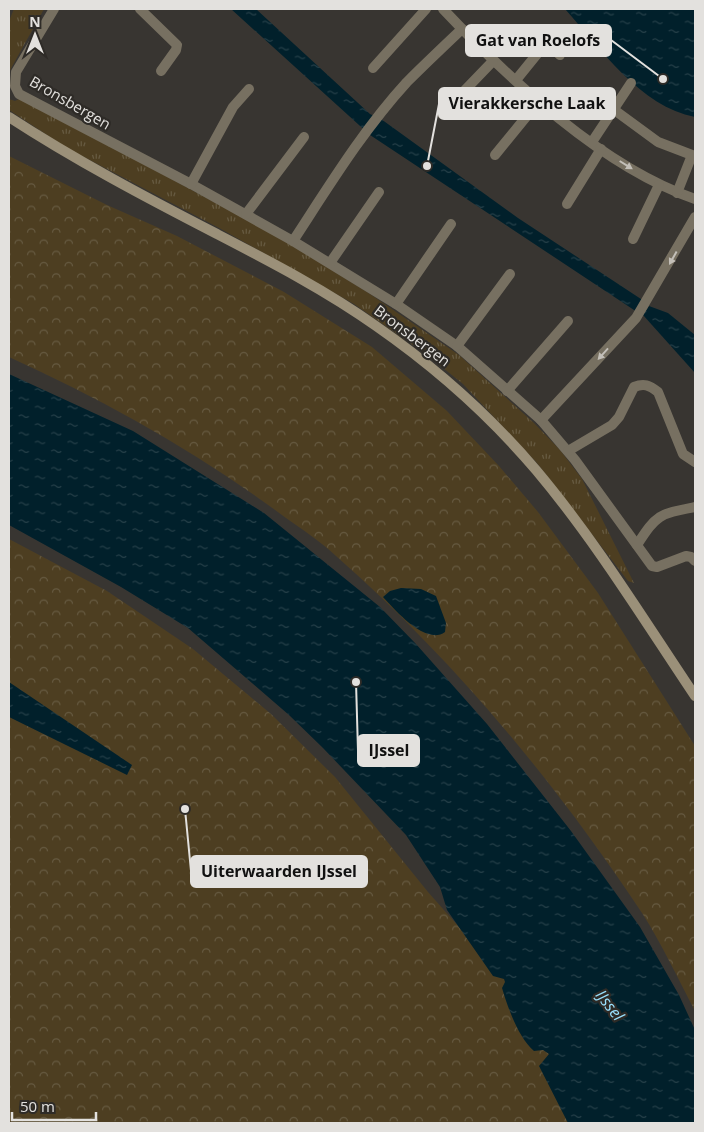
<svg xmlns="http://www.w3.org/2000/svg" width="704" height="1132" font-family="'Open Sans',sans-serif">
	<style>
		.grass { fill: url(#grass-tufts) }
		.forest { fill: url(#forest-crowns) }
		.water { fill: url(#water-ripples) }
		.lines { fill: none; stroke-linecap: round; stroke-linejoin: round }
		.street { stroke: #777061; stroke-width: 10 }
		.secondary { stroke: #9b9079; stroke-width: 10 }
		.oneway { fill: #c3bfb8 }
		.labels { text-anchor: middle; stroke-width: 4.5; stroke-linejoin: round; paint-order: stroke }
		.street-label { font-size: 15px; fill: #e3e1de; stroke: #2e2b27 }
		.water-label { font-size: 16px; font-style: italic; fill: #99e1fe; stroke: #2e2b27 }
		.leader { fill: none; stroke: #e3e1de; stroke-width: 2 }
		.callout-dot { fill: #e3e1de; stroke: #2e2b27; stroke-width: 2 }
		.callout { fill: #e3e1de; stroke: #e3e1de; stroke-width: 2 }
		.callout-label { font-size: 16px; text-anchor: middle; font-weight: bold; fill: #111 }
	</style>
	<defs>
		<pattern id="grass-tufts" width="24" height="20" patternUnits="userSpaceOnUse" patternTransform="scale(1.25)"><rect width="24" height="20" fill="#4d3e21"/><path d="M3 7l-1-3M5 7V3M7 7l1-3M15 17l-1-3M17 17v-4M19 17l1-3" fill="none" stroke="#665a41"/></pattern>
		<pattern id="forest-crowns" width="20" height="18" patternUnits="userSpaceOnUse" patternTransform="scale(1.25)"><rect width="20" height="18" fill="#4d3e21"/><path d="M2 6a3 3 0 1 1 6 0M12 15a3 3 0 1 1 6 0" fill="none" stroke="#665a41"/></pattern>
		<pattern id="water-ripples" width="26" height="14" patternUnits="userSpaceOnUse" patternTransform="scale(1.25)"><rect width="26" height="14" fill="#01202b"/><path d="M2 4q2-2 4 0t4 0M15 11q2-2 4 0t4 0" fill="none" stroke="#264049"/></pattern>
	</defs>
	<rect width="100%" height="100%" fill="#383531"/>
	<!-- grass -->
	<g class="grass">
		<polygon points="14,9 44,9 9,72 9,21"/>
		<polygon points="21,98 277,236 367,292 459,355 534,423 560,450 582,479 634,583 628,581 537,463 463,384 427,355 354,304 221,229 67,148 9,110 9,99 15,101"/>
	</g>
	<!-- forest -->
	<g class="forest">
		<path d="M9,156L107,205L177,236L284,292L372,347L447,411L499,466L538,512L598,593L695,746V1011C678,979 662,944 642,913C556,783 453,659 336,556C321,542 303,530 286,518C200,454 106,401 9,357Z"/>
		<polygon points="9,539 107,591 193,649 271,714 335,777 428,892 505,979 548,1048 588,1123 9,1123"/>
	</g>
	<!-- water -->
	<g class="water">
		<polygon points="231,9 256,9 370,114 381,119 518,218 644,301 637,312 370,135"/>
		<path d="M565,9H695V117C641,107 600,48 565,9Z"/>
		<polygon points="649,306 668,313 695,335 695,373 643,315"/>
		<path d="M9,374L133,431L264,513L380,607L416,644L487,724L571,831L640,927L679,995L695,1030V1123H568L539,1066L549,1054L543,1050L534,1051C518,1037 508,1008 502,988L505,982L504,979L493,976L447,910L440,887L406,835L323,748L289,715L188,628L121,587L9,525Z"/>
		<path d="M401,588L421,589L436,596L446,623L445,632C426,646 395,610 383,597L390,591Z"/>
		<polygon points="9,682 132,765 127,775 9,717"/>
	</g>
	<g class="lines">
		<!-- street -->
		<g class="street">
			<polyline points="54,9 16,72 15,86 19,94 191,184 293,241 396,304 457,346 541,420 575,460 652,566 657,567 686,556 691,557 695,561"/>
			<polyline points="140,9 177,45 176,50 161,71"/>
			<path d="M443,9C510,80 602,167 695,199"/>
			<polyline points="535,32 560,55"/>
			<polyline points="373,68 426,9"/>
			<polyline points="516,80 546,43"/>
			<polyline points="613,109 658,142 692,155 677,193"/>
			<polyline points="442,114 493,61"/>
			<polyline points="592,142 631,83"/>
			<polyline points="495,155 539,101"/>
			<polyline points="191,184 233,107 249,89"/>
			<polyline points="567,204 601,149"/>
			<polyline points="246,214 304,137"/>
			<polyline points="633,239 659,185"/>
			<path d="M293,241C329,186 363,130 407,82C425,64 444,46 462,29"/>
			<polyline points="330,263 379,192"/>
			<polyline points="396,304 451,224"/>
			<polyline points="457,346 510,274"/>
			<polyline points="507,391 568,321"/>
			<polyline points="541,420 636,318 695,217"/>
			<path d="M568,451L612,425L619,417L634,387C644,383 649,385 658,392L683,454L695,462"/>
			<path d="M637,545C657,514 659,514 695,507"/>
		</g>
		<!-- secondary -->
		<path class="secondary" d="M9,117C75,160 147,198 217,234C271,262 327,291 376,326C435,367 490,416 536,470C595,540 644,620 695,696"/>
	</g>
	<!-- one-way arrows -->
	<defs><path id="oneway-solid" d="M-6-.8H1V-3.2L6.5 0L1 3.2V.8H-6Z" transform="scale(1.25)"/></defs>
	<g class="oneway">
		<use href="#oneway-solid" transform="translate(626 165) rotate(32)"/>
		<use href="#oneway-solid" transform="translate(673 258) rotate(119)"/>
		<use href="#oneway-solid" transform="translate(603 354) rotate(132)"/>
	</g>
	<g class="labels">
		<!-- street labels -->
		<g class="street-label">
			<text transform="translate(70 103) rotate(30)" y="5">Bronsbergen</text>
			<text transform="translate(412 336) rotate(37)" y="5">Bronsbergen</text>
		</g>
		<!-- water labels -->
		<g class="water-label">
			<text transform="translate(610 1005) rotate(52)" y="6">IJssel</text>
		</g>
	</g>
	<!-- callouts -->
	<path class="leader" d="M663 79L611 40M427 166L439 104M356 682L358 751M185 809L191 871"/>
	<g class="callout-dot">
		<circle cx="663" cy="79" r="5"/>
		<circle cx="427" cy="166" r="5"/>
		<circle cx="356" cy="682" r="5"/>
		<circle cx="185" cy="809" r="5"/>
	</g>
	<g class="callout">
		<rect x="466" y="25" width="145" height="31" rx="5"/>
		<rect x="439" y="88" width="176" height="31" rx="5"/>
		<rect x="358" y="735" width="61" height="31" rx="5"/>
		<rect x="191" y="856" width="176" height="31" rx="5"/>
	</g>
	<g class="callout-label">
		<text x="538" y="46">Gat van Roelofs</text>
		<text x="527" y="109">Vierakkersche Laak</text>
		<text x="389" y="756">IJssel</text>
		<text x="279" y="877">Uiterwaarden IJssel</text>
	</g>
	<!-- border -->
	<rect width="704" height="1132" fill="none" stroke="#e3e1de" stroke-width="20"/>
	<!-- north arrow -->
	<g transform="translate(35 35)" stroke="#2e2b27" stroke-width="4" paint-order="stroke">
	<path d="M0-4L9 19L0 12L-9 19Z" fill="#e3e1de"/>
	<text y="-8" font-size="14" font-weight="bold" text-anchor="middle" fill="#e3e1de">N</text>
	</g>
	<!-- scale -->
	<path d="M12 1112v8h84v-8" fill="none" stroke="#e3e1de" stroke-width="2.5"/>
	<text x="20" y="1112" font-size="15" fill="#e3e1de" stroke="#2e2b27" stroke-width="4" paint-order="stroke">50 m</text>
</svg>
